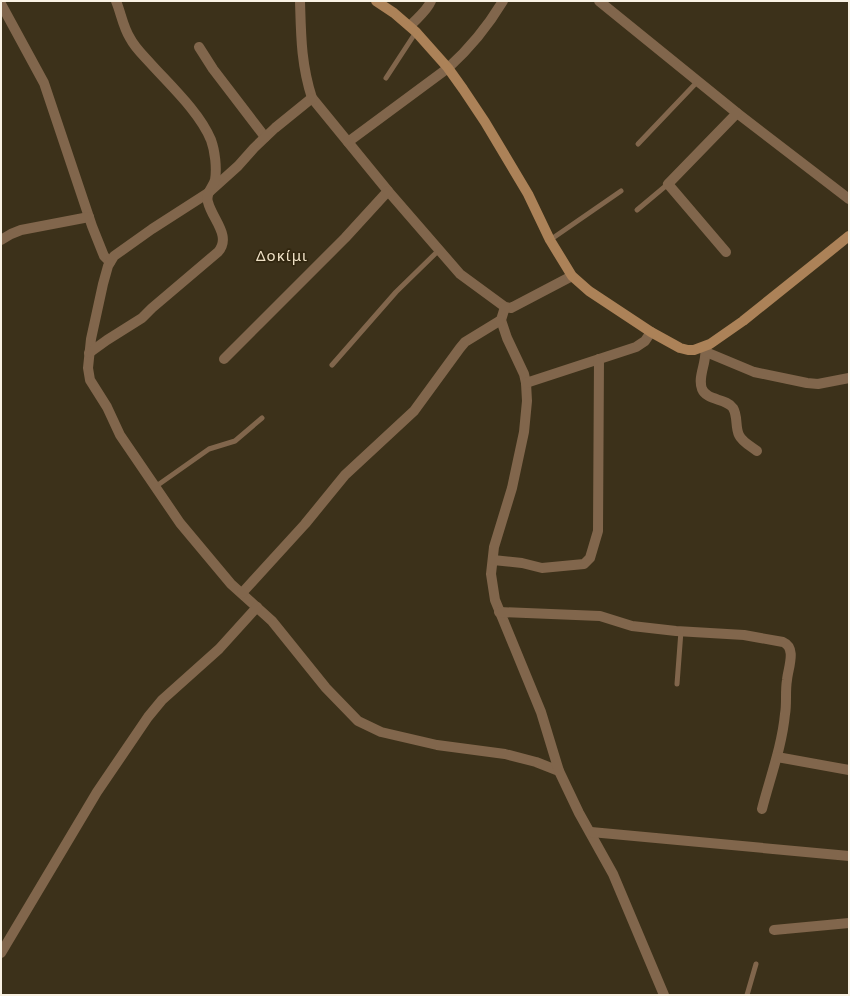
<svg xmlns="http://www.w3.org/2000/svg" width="850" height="996" font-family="'Noto Sans',sans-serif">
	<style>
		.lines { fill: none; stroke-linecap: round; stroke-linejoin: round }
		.lane { stroke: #81664c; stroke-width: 5 }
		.street { stroke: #81664c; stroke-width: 10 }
		.secondary { stroke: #ac8258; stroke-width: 10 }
		.labels { text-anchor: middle; stroke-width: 3.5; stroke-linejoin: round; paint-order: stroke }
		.quarter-label { font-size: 15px; letter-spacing: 1px; fill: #f0e2c7; stroke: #322710 }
	</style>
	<rect width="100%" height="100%" fill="#3c311a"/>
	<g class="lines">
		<!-- lane -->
		<g class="lane">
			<polyline points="386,78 416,32"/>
			<polyline points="638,144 698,81"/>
			<polyline points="637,210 668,184"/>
			<polyline points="550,240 621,191"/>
			<polyline points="332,365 396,292 439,250"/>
			<polyline points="155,487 209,449 235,441 262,418"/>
			<polyline points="677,684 681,631"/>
			<polyline points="747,995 756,964"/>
		</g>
		<!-- street -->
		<g class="street">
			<path d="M300,1C301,35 301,64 312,98L388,191L460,274L505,307L511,308L572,276"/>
			<polyline points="599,1 737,113 849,199"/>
			<polyline points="1,4 44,83 92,226 104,256 110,262"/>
			<path d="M410,26C417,18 427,11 431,1"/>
			<polyline points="199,47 213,69 265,137"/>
			<polyline points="312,98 275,128 254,148 238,166 208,193 152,229 114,256 108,266 103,284 91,339 88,368 90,380 107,407 120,435 180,523 231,584 272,621 326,688 358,721 381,732 437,745 505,754 536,762 559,771"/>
			<path d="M348,142L448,68C469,49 488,26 503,1"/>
			<polyline points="1,240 11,234 21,230 89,217"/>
			<polyline points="726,252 668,184 737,113"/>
			<polyline points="505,307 501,320 507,338 524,374 526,383 527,401 524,432 512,488 494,547 491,574 495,600 541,712 559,771 579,813 613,874 664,995"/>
			<path d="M705,347C708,361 697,376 702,389C707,401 726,398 733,408C738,416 735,427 739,435C742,442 752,447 757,451"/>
			<polyline points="706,352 754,372 807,383 818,384 849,378"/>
			<path d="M89,353L107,340L142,318L152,308L218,252C232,236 212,219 208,202C205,193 213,188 215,180C217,168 215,151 211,140C200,113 171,86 151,64C144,56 135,48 130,38C123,27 121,13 116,1"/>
			<polyline points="224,359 345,238 388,191"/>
			<polyline points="526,383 636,347 645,341 651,332"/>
			<polyline points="493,560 522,563 542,568 584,564 590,558 598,531 599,359"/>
			<polyline points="242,593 305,524 345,475 414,411 460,348 465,342 501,320"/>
			<path d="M499,612L600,616L632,626L676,631L744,635L783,642C797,648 788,668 787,680C785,692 787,703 785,714C782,746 770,778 762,809"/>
			<polyline points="777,757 849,770"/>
			<polyline points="591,832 849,856"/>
			<polyline points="774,930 849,923"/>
			<polyline points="1,953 97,792 148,717 162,700 219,649 257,607"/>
		</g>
		<!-- secondary -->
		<polyline class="secondary" points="376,1 394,13 416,32 448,68 463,89 485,122 528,194 550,240 572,276 589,291 651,332 680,348 688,350 694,350 710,344 743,321 849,236"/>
	</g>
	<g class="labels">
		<!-- quarter labels -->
		<g class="quarter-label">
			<text x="282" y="261">Δοκίμι</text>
		</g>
	</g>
	<!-- border -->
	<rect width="850" height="996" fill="none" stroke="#f9f2e4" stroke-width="4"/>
</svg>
